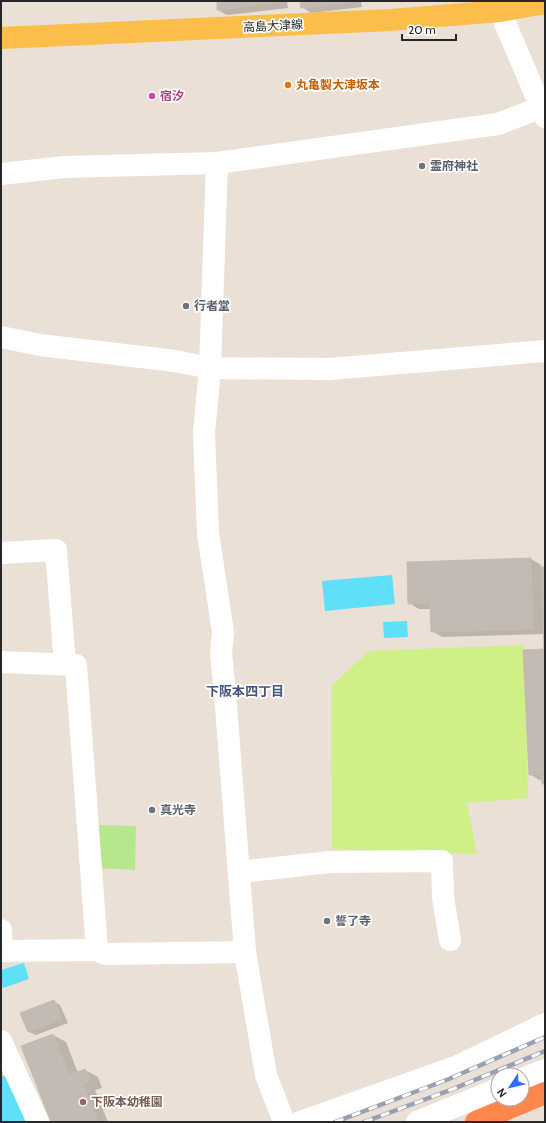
<svg xmlns="http://www.w3.org/2000/svg" width="546" height="1123" font-family="Cabin,'Noto Sans JP',sans-serif">
	<style>
		.green { fill: #b6e78d }
		.pitch { fill: #cff087 }
		.water { fill: #5fe0f8 }
		.shadow { fill: #0003 }
		.lines { fill: none; stroke-linecap: round; stroke-linejoin: round }
		.river { stroke: #5fe0f8; stroke-width: 32 }
		.building { fill: #c2bab3; stroke: #c6bcb0 }
		.minor { stroke: #fff; stroke-width: 22 }
		.major { stroke: #fbbe4b; stroke-width: 22 }
		.highway { stroke: #ff864d; stroke-width: 22 }
		.rail-casing { stroke: #99a0b3; stroke-width: 4.5 }
		.rail { stroke: #fff; stroke-width: 3; stroke-dasharray: 9; stroke-linecap: butt }
		.food-dot { fill: #e8710a; stroke: #fff; stroke-width: 1.5 }
		.hotel-dot { fill: #d1479c; stroke: #fff; stroke-width: 1.5 }
		.worship-dot { fill: #6b7280; stroke: #fff; stroke-width: 1.5 }
		.education-dot { fill: #8d6e63; stroke: #fff; stroke-width: 1.5 }
		.labels { text-anchor: middle; stroke-width: 3.5; stroke-linejoin: round; paint-order: stroke }
		.street-label { font-size: 12px; fill: #272727; stroke: #fff }
		.food-label { font-size: 12px; font-weight: bold; fill: #c56008; stroke: #fff; text-anchor: start }
		.hotel-label { font-size: 12px; font-weight: bold; fill: #b23c85; stroke: #fff; text-anchor: start }
		.worship-label { font-size: 12px; font-weight: bold; fill: #5b616d; stroke: #fff; text-anchor: start }
		.education-label { font-size: 12px; font-weight: bold; fill: #785e54; stroke: #fff; text-anchor: start }
		.neighbourhood-label { font-size: 13px; font-weight: bold; fill: #44547a; stroke: #fff }
	</style>
	<rect width="100%" height="100%" fill="#ebe0d6"/>
	<!-- green -->
	<polygon class="green" points="95,825 136,826 135,870 99,868"/>
	<!-- pitch -->
	<polygon class="pitch" points="524,645 528,798 467,803 477,854 332,849 331,686 369,651"/>
	<!-- water -->
	<g class="water">
		<polygon points="392,575 395,604 325,611 322,581"/>
		<polygon points="407,621 408,637 384,638 383,622"/>
		<polygon points="24,963 29,979 3,988 1,981 1,970"/>
	</g>
	<!-- shadow -->
	<g class="shadow">
		<polygon points="218,1 287,1 288,8 227,15 218,10"/>
		<polygon points="301,1 361,1 362,7 311,13 302,7"/>
		<polygon points="531,559 541,565 541,568 545,568 545,645 544,634 442,637 432,631 431,609 419,609 409,603"/>
		<polygon points="545,650 545,785 543,784 543,779 539,780 530,774"/>
		<polygon points="53,1001 60,1005 68,1023 36,1035 29,1032"/>
		<polygon points="53,1035 66,1042 78,1073 85,1070 98,1077 102,1088 95,1090 108,1122 52,1122"/>
	</g>
	<g class="lines">
		<!-- river -->
		<polyline class="river" points="1,1092 14,1122"/>
	</g>
	<!-- building -->
	<g class="building">
		<polygon points="217,1 279,1 279,2 217,10"/>
		<polygon points="300,1 352,1 353,2 301,8"/>
		<polygon points="531,558 533,629 431,632 430,603 408,604 407,562"/>
		<polygon points="541,567 545,567 545,784 542,784 541,774 529,775 523,650 544,649"/>
		<polygon points="54,1000 62,1019 28,1032 20,1013"/>
		<polygon points="53,1034 69,1075 85,1069 90,1080 83,1083 98,1122 51,1122 21,1046"/>
	</g>
	<g class="lines">
		<!-- minor -->
		<g class="minor">
			<polyline points="500,11 545,117"/>
			<polyline points="217,163 210,368 204,433 208,533 223,632 221,653 225,693 245,952 266,1075 284,1122"/>
			<polyline points="1,174 64,167 217,163 498,124 542,107"/>
			<polyline points="1,337 40,345 175,361 210,368 329,369 545,351"/>
			<polyline points="1,553 56,550 65,664"/>
			<polyline points="1,662 76,665 97,950"/>
			<polyline points="239,872 330,862 442,861 443,897 450,940"/>
			<polyline points="1,930 2,951"/>
			<polyline points="1,951 97,950 105,954 245,952"/>
			<polyline points="1,1041 38,1122"/>
			<polyline points="522,1079 545,1070"/>
			<polyline points="300,1122 458,1066 545,1024"/>
			<polyline points="417,1122 498,1089"/>
		</g>
		<!-- major -->
		<polyline class="major" points="1,38 391,20 500,11 545,3"/>
		<!-- highway -->
		<polyline class="highway" points="476,1122 545,1093"/>
		<!-- rail casing -->
		<g class="rail-casing">
			<g id="rail">
				<polyline points="335,1122 449,1079 545,1037"/>
				<polyline points="364,1122 453,1089 545,1051"/>
			</g>
		</g>
		<!-- rail -->
		<use href="#rail" class="rail"/>
	</g>
	<!-- markers -->
	<circle class="food-dot" cx="288" cy="85" r="4"/>
	<circle class="hotel-dot" cx="152" cy="96" r="4"/>
	<g class="worship-dot">
		<circle cx="422" cy="166" r="4"/>
		<circle cx="186" cy="306" r="4"/>
		<circle cx="152" cy="810" r="4"/>
		<circle cx="327" cy="921" r="4"/>
	</g>
	<circle class="education-dot" cx="83" cy="1102" r="4"/>
	<g class="labels">
		<!-- street labels -->
		<g class="street-label">
			<text transform="translate(273 26) rotate(-3)" y="4">高島大津線</text>
		</g>
		<!-- food labels -->
		<g class="food-label">
			<text x="296" y="89">丸亀製大津坂本</text>
		</g>
		<!-- hotel labels -->
		<g class="hotel-label">
			<text x="160" y="100">宿汐</text>
		</g>
		<!-- worship labels -->
		<g class="worship-label">
			<text x="430" y="170">霊府神社</text>
			<text x="194" y="310">行者堂</text>
			<text x="160" y="814">真光寺</text>
			<text x="335" y="925">誓了寺</text>
		</g>
		<!-- education labels -->
		<g class="education-label">
			<text x="91" y="1106">下阪本幼稚園</text>
		</g>
		<!-- neighbourhood labels -->
		<g class="neighbourhood-label">
			<text x="245" y="696">下阪本四丁目</text>
		</g>
	</g>
	<!-- border -->
	<rect width="546" height="1123" fill="none" stroke="#272727" stroke-width="4"/>
	<!-- north arrow -->
	<g transform="translate(510 1087) rotate(235)"><circle r="19" fill="#ffffff" stroke="#a9a9a9"/>
	<path d="M0-3L7 15L0 10L-7 15Z" fill="#2f6dff"/>
	<text y="-6" font-size="11" font-weight="bold" text-anchor="middle" fill="#272727">N</text>
	</g>
	<!-- scale -->
	<path d="M402 34v6h54v-6" fill="none" stroke="#272727" stroke-width="2"/>
	<text x="408" y="34" font-size="12" fill="#272727" stroke="#ffffff" stroke-width="3" paint-order="stroke">20 m</text>
</svg>
